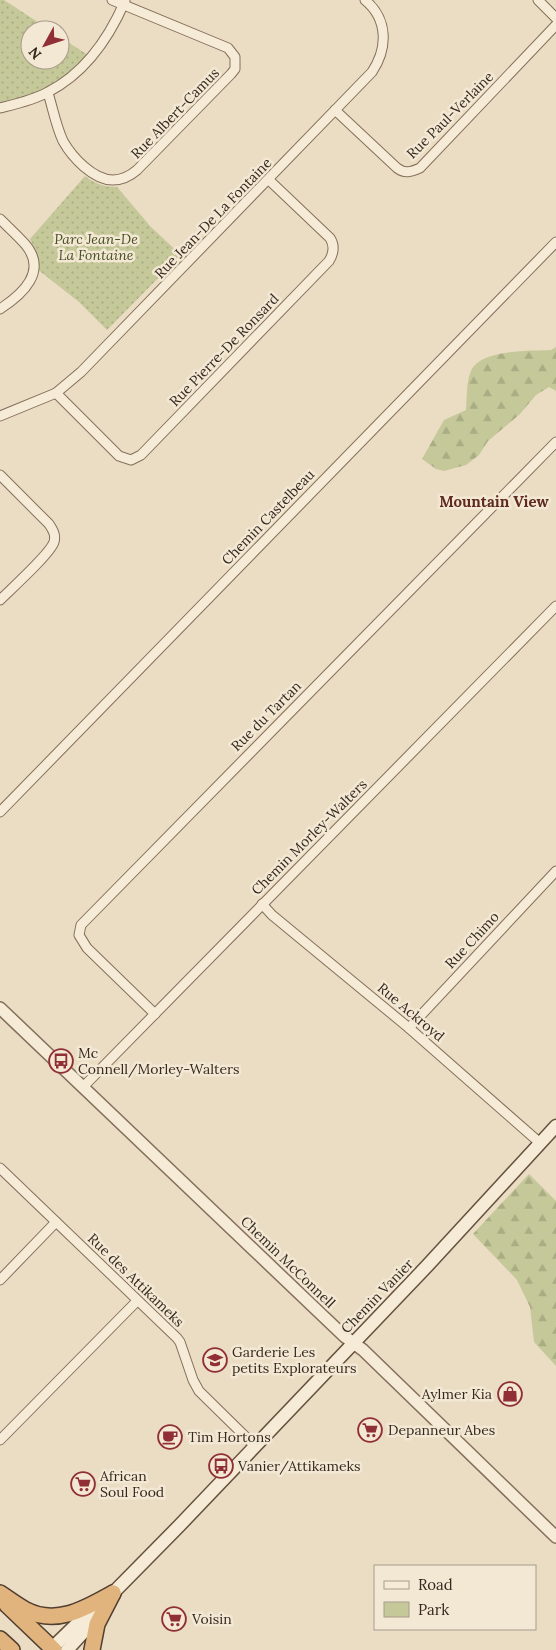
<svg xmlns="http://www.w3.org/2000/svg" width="556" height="1650" font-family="Lora,serif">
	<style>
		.green { fill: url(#green-dots) }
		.forest { fill: url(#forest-firs) }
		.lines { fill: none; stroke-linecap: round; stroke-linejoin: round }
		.minor-casing { stroke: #846f5c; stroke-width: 11 }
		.tertiary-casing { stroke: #846f5c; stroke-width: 14 }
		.secondary-casing { stroke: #66513f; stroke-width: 15 }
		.trunk-casing { stroke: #523e30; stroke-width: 18 }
		.minor { stroke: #f6ebd6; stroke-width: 9 }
		.tertiary { stroke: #f6ebd6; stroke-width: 11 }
		.secondary { stroke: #f6ebd6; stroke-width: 12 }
		.trunk { stroke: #e0b47c; stroke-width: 15 }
		.labels { text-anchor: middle; stroke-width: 5; stroke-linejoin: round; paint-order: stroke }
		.street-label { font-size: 14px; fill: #35281f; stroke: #f3e8d3 }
		.park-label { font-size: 14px; font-style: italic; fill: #485026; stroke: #f3e8d3 }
		.poi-label { font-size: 14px; fill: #35281f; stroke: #f3e8d3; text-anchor: start }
		.neighbourhood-label { font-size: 15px; font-weight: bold; fill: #5f2b21; stroke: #f3e8d3 }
	</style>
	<defs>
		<pattern id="green-dots" width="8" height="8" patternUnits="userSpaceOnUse" patternTransform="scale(1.25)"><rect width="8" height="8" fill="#c5c898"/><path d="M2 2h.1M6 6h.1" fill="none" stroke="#aaac83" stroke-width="1.8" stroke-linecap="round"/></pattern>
		<pattern id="forest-firs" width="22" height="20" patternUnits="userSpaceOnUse" patternTransform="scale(1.25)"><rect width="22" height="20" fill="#c5c898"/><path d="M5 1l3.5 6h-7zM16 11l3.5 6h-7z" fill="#aaac83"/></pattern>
	</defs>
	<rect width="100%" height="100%" fill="#ebddc4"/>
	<!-- green -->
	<g class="green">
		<polygon points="0,0 4,0 50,30 30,30 30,60 60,60 60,37 91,57 66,81 0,108"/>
		<path d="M85,176C94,184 106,187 117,187L151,227L181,255L107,330L79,302L37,269L36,251L30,239Z"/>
	</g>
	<!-- forest -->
	<g class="forest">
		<path d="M556,347V391L549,387L536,395L520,414L488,441L479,455L466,465L444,471L436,469L422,459L444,420L466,410C467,397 466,382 471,371C480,349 531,351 551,350Z"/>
		<polygon points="529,1174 556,1201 556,1366 534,1342 530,1307 517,1280 473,1234"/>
	</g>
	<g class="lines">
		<!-- minor casing -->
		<g class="minor-casing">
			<g id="minor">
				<polyline points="538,0 556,18"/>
				<path d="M48,93C53,109 56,126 63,141C72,157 93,180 113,180C122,180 130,176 137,170L231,74L235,69V57L228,48L112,0"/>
				<path d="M0,108C16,104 34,100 48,92C85,73 109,38 125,1"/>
				<path d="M335,110L397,168C405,174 411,172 420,168L556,25"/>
				<path d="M0,219C8,227 17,235 25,244C48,271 23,294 0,309"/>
				<path d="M56,393L119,456L131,460L141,455L329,261C334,253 335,246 330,238L269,180"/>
				<path d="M0,416L56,393L81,372L372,72C388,48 388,19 365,0"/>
				<path d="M0,475L49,524C53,530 56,535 54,542C50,554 11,589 0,600"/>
				<polyline points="0,812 556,242"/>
				<polyline points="262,904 272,915 409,1028 540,1143"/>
				<polyline points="155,1014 87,948 79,935 81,925 556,442"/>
				<polyline points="409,1028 556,871"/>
				<polyline points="83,1087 556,606"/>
				<polyline points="0,1168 177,1338 180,1342 193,1380 199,1391 255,1446"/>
				<polyline points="0,1280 56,1222"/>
				<polyline points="0,1440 137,1301"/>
			</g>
		</g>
		<!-- tertiary casing -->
		<g class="tertiary-casing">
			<polyline id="tertiary" points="0,1008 344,1336 363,1350 556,1537"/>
		</g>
		<!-- secondary casing -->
		<g class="secondary-casing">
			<g id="secondary">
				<polyline points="50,1650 85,1616 113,1593 179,1526 427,1266 556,1126"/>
				<polyline points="67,1650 92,1623 99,1613"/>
			</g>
		</g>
		<!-- trunk casing -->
		<g class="trunk-casing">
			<g id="trunk">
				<path d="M0,1593C9,1599 17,1605 26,1610C57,1626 86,1608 113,1593"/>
				<polyline points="7,1605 54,1650"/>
				<polyline points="0,1639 12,1650"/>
				<polyline points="92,1650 97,1624 113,1593"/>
			</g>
		</g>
		<!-- minor -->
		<use href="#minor" class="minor"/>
		<!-- tertiary -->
		<use href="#tertiary" class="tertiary"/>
		<!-- secondary -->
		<use href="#secondary" class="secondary"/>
		<!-- trunk -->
		<use href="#trunk" class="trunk"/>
	</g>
	<!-- icons -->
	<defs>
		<g id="bus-ring" transform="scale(1.25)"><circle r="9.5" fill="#f3e8d3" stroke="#902f35" stroke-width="1.5"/><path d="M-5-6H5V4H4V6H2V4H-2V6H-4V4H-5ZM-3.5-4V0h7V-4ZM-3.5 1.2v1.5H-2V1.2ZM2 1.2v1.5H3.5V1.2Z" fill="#902f35"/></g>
		<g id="school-ring" transform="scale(1.25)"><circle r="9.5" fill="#f3e8d3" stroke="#902f35" stroke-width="1.5"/><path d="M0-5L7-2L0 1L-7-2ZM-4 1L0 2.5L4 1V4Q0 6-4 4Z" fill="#902f35"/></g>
		<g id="shop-ring" transform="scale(1.25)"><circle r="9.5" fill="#f3e8d3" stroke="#902f35" stroke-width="1.5"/><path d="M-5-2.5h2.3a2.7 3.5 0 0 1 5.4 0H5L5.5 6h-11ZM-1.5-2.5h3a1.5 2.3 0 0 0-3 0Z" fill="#902f35"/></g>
		<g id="supermarket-ring" transform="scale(1.25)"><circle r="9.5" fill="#f3e8d3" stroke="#902f35" stroke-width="1.5"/><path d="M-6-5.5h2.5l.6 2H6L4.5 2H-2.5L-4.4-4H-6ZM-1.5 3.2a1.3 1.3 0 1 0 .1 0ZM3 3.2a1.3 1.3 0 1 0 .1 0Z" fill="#902f35"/></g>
		<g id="cafe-ring" transform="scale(1.25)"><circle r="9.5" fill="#f3e8d3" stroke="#902f35" stroke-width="1.5"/><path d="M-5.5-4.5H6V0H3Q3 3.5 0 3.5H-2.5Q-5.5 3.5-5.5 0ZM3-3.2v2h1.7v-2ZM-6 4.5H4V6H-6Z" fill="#902f35"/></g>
	</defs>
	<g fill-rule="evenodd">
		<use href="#bus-ring" x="61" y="1061"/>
		<use href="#school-ring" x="215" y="1360"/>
		<use href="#shop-ring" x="510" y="1394"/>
		<use href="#supermarket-ring" x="370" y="1430"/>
		<use href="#cafe-ring" x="170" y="1437"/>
		<use href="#bus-ring" x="221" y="1466"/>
		<use href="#supermarket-ring" x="83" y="1484"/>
		<use href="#supermarket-ring" x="174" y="1619"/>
	</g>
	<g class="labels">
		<!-- street labels -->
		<g class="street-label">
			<text transform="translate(175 113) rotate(-46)" y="5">Rue Albert-Camus</text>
			<text transform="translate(450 115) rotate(-45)" y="5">Rue Paul-Verlaine</text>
			<text transform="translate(213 218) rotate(-46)" y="5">Rue Jean-De La Fontaine</text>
			<text transform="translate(224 350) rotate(-46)" y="5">Rue Pierre-De Ronsard</text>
			<text transform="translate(268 517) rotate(-46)" y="5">Chemin Castelbeau</text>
			<text transform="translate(266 716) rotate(-45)" y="5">Rue du Tartan</text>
			<text transform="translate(309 837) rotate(-45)" y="5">Chemin Morley-Walters</text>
			<text transform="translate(472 940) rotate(-47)" y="5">Rue Chimo</text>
			<text transform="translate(411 1012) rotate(40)" y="5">Rue Ackroyd</text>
			<text transform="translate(288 1262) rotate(44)" y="5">Chemin McConnell</text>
			<text transform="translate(136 1280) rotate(44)" y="5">Rue des Attikameks</text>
			<text transform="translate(377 1296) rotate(-46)" y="5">Chemin Vanier</text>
		</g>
		<!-- park labels -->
		<g class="park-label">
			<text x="96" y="244">Parc Jean-De<tspan x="96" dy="16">La Fontaine</tspan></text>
		</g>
		<!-- poi labels -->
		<g class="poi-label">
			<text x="78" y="1058">Mc<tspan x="78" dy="16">Connell/Morley-Walters</tspan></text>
			<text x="232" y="1357">Garderie Les<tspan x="232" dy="16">petits Explorateurs</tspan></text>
			<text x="492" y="1399" text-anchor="end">Aylmer Kia</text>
			<text x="388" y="1435">Depanneur Abes</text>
			<text x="188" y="1442">Tim Hortons</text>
			<text x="238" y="1471">Vanier/Attikameks</text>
			<text x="100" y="1481">African<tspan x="100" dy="16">Soul Food</tspan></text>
			<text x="192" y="1624">Voisin</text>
		</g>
		<!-- neighbourhood labels -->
		<g class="neighbourhood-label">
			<text x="494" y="507">Mountain View</text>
		</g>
	</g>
	<!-- legend -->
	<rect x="374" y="1565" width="162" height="65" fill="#f3e8d3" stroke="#a79b8b"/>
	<rect x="384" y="1581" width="25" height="8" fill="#f6ebd6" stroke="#a79b8b"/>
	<text x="418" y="1590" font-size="15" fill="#35281f">Road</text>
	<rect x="384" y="1602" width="25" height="15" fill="#c5c898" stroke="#a79b8b"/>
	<text x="418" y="1615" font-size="15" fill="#35281f">Park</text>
	<!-- north arrow -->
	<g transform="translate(45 45) rotate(230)"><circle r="24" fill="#f3e8d3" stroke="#a79b8b"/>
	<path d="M0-4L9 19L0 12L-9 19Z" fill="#902f35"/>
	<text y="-8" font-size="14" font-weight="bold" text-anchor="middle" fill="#35281f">N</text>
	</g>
</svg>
